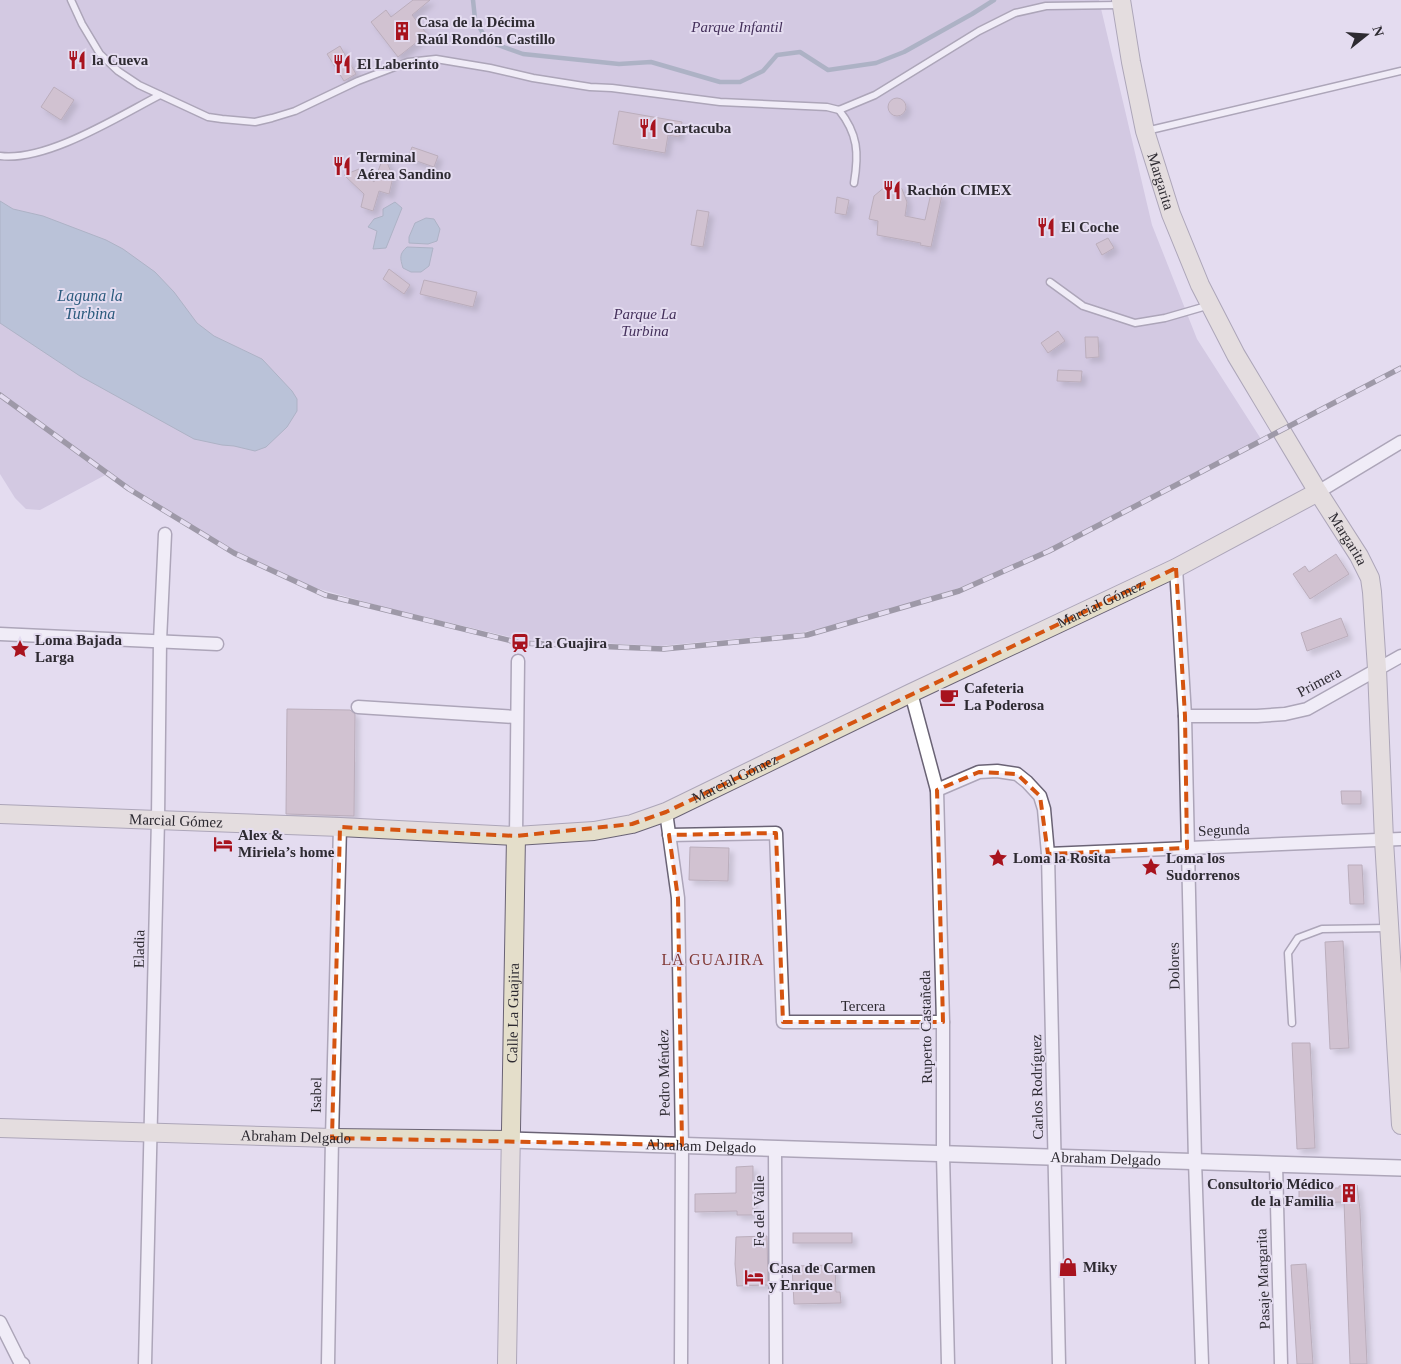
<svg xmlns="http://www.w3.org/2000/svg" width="1401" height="1364" font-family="'Times New Roman',serif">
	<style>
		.green { fill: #beb1d1 }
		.water { fill: #87a3ba; stroke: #6c7f91 }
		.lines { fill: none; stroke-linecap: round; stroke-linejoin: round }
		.stream { stroke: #6c7f91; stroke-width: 4.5 }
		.building { fill: #baa3ab; stroke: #89747c; filter: url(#shadow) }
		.service-casing { stroke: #6a6375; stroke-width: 9 }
		.minor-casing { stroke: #6a6375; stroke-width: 15 }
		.tertiary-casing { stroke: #6a6375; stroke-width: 18 }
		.secondary-casing { stroke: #6a6375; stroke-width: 20 }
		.service { stroke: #fff; stroke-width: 6 }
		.minor { stroke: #fff; stroke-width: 12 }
		.tertiary { stroke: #fff; stroke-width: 15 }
		.secondary { stroke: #e4deca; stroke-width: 18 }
		.rail-casing { stroke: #4b4750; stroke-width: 5.5 }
		.rail { stroke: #e4dcf0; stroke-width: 4; stroke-dasharray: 11; stroke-linecap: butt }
		.marked { fill: none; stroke: #d55410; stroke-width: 4; stroke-dasharray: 10 6; stroke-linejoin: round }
		.labels { text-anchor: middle; stroke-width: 4; stroke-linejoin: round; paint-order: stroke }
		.poi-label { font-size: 15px; font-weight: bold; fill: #2d2a31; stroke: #e4dcf0; text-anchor: start }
		.park-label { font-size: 15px; font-style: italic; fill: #44305b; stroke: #e4dcf0 }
		.street-label { font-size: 15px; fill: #2d2a31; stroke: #e4dcf0 }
		.water-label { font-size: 16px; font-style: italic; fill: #2b5a7d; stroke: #e4dcf0 }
		.neighbourhood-label { font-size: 16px; letter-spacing: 1px; fill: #813935; stroke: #e4dcf0 }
	</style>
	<defs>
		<filter id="shadow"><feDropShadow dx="4.5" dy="4.5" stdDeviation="2.5" flood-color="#0004"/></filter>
	</defs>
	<rect width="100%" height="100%" fill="#e4dcf0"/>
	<!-- green -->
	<polygon class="green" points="0,0 1099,0 1152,225 1197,339 1261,439 1025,562 953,590 836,625 799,633 660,646 519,639 387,608 312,587 227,547 159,507 109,473 40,510 26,509 15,498 0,474"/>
	<!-- water -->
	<g class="water">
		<polygon points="0,201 13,209 43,216 106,240 123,249 155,272 174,292 197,323 214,336 262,359 292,391 297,399 297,411 287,427 266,447 255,451 234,446 222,445 194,439 80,376 0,323"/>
		<polygon points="395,202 402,208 386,248 373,249 377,231 368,227 374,219 383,216 383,209"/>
		<polygon points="426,218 434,219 440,229 437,241 428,244 409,243 409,237 415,223"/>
		<path d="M407,247L433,248L429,266L421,272H411L403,268C400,258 399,254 407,247Z"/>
	</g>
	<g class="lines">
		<!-- stream -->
		<polyline class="stream" points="473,0 475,19 487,41 523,54 619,64 651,62 720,82 740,82 763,71 777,55 800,52 828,70 876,63 904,52 972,14 994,0"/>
	</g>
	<!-- building -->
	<g class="building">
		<polygon points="413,0 430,0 412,15 427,34 398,57 371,22 386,10 391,17"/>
		<polygon points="340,46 356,74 344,81 327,54"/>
		<polygon points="54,87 74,100 61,120 41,107"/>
		<circle cx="897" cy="107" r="9"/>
		<polygon points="619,111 682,122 679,137 668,135 665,153 613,144"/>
		<polygon points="412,147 438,156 434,167 408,158"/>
		<polygon points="384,155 393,177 389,194 379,191 373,211 361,207 364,194 344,175 359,169 374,182"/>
		<polygon points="893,184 897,185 902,189 907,202 905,216 925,220 931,193 942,195 931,247 920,245 921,243 877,235 878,221 869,219 874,196 886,186"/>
		<polygon points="837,197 849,200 846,215 835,213"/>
		<polygon points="697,210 709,212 703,247 691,245"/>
		<polygon points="1108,238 1114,248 1102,255 1096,244"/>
		<polygon points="389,269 410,285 404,294 383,279"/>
		<polygon points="424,280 477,292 473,307 420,294"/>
		<polygon points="1058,331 1065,341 1048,353 1041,343"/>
		<polygon points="1085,337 1098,337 1099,357 1086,358"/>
		<polygon points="1058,370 1082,371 1081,382 1057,381"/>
		<polygon points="1336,554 1349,574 1310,599 1293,574 1305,566 1309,572"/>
		<polygon points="1341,618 1348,636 1307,651 1301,633"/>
		<polygon points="287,709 350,710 355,714 354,816 286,814"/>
		<polygon points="1341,791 1361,791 1361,804 1342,804"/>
		<polygon points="690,847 729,848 728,881 689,880"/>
		<polygon points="1348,865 1362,865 1364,904 1350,904"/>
		<polygon points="1343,941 1349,1048 1330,1049 1325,942"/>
		<polygon points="1292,1043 1310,1043 1315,1148 1297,1149"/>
		<polygon points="753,1166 753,1215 737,1215 737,1211 695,1212 695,1194 736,1193 736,1167"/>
		<polygon points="1357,1185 1360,1210 1367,1364 1350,1364 1344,1202 1299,1203 1299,1188 1339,1188 1339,1186"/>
		<rect x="793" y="1233" width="59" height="10"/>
		<polygon points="767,1236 768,1285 737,1286 735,1264 736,1237"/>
		<polygon points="1306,1264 1313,1364 1297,1364 1291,1265"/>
		<polygon points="835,1265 836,1292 840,1292 841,1303 794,1304 792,1266"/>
	</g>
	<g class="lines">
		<!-- service casing -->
		<g class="service-casing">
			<g id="service">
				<polyline points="71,0 82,24 100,54 118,71 139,85 208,117 222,119 255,122 272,118 295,111 358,81 408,62 436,59 490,68 533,78 590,87 612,88 720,102 827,107 839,110 875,95 979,31 1015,13 1046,6 1120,5"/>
				<path d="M839,110C858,134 859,153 854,183"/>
				<polyline points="1146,131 1401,71"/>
				<path d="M0,156C47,162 119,116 160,95"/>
				<polyline points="1050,282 1083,306 1135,323 1165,318 1210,305"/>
				<polyline points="1292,1023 1288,953 1298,938 1322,929 1388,928"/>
			</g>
		</g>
		<!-- minor casing -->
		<g class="minor-casing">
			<g id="minor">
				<polyline points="1318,492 1401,442"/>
				<polyline points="1176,568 1185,716 1195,1161 1202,1364"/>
				<polyline points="0,634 217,644"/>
				<polyline points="911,693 937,790 943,1022 943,1154 948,1364"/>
				<polyline points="358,707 516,717"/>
				<polyline points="1185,716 1257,716 1285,714 1307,709 1401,656"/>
				<polyline points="937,790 979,772 997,771 1017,774 1027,782 1040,796 1044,809 1048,854 1059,1364"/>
				<polyline points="666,812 678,898 682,1145 681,1364"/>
				<polyline points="669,835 776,833 783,1022 943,1022"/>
				<polyline points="516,836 518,661"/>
				<polyline points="1048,854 1401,839"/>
				<polyline points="775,1149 776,1364"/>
				<polyline points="1276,1164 1281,1364"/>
				<polyline points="0,1322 20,1362 23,1364"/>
				<polyline points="145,1364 158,819 160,641 165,534"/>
				<polyline points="328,1364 332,1138 340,827"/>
			</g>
		</g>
		<!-- tertiary casing -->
		<g class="tertiary-casing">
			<g id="tertiary">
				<path id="s1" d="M510,1140L1401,1168"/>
			</g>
		</g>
		<!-- secondary casing -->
		<g class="secondary-casing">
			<g id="secondary">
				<path id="s2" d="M1121,0L1131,62L1145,131L1171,214L1200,285L1236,355L1318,492L1359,556L1370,578L1372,592L1377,669L1384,840L1401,1125"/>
				<path id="s3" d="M0,814L340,827L516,836L594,831L632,824L666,812L911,693L1176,568L1318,492"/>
				<path id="s4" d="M0,1128L332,1138L510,1140"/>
				<path id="s5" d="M507,1364L516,836"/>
			</g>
		</g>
		<!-- service -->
		<use href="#service" class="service"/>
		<!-- minor -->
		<use href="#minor" class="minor"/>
		<!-- tertiary -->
		<use href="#tertiary" class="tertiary"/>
		<!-- secondary -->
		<use href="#secondary" class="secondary"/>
		<!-- rail casing -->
		<g class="rail-casing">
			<polyline id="rail" points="0,395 129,489 234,553 325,595 520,643 664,649 807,635 959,591 1049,551 1401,368"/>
		</g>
		<!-- rail -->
		<use href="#rail" class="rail"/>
	</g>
	<!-- marked area -->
	<path d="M0 0H1401V1364H0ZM1176,568L1185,716L1187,848L1048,854L1040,796L1017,774L979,772L937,790L943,1022H783L776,833L669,835L678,898L682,1145L332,1138L340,827L516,836L632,824L666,812Z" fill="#e4dcf0" fill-opacity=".55" fill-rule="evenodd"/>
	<path class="marked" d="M1176,568L1185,716L1187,848L1048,854L1040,796L1017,774L979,772L937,790L943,1022H783L776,833L669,835L678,898L682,1145L332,1138L340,827L516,836L632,824L666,812Z"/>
	<!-- icons -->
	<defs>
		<g id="building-bare" transform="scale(1.5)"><path d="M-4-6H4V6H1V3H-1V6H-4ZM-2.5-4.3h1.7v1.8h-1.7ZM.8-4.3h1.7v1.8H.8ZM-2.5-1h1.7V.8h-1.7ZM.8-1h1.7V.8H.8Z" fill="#a8131e" stroke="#e4dcf0" stroke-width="2.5" paint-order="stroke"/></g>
		<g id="restaurant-bare" transform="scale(1.5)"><path d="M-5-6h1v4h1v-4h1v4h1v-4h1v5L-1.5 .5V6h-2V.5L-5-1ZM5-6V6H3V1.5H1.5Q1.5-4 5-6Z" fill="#a8131e" stroke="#e4dcf0" stroke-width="2.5" paint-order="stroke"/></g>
		<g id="station-bare" transform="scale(1.5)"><path d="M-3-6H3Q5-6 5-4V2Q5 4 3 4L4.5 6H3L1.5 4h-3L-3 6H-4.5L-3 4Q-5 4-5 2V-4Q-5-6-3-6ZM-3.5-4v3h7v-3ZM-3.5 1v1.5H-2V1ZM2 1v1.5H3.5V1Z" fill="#a8131e" stroke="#e4dcf0" stroke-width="2.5" paint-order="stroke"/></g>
		<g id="sight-bare" transform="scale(1.5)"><path d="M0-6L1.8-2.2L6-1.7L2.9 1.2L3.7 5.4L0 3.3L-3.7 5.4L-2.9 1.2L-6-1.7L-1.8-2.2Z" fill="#a8131e" stroke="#e4dcf0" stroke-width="2.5" paint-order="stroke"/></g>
		<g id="cafe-bare" transform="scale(1.5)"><path d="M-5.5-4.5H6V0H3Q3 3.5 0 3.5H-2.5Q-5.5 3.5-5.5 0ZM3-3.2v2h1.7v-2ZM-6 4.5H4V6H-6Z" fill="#a8131e" stroke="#e4dcf0" stroke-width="2.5" paint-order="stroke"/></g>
		<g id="hotel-bare" transform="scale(1.5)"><path d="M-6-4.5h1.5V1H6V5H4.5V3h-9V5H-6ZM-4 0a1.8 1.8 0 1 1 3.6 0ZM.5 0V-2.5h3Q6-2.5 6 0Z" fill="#a8131e" stroke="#e4dcf0" stroke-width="2.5" paint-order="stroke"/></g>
		<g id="shop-bare" transform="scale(1.5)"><path d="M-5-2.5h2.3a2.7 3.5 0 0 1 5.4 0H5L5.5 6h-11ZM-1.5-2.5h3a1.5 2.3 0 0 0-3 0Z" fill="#a8131e" stroke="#e4dcf0" stroke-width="2.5" paint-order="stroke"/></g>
	</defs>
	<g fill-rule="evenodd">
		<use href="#building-bare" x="402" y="31"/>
		<use href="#restaurant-bare" x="77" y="60"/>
		<use href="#restaurant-bare" x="342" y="64"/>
		<use href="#restaurant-bare" x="648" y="128"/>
		<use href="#restaurant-bare" x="342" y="166"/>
		<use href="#restaurant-bare" x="892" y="190"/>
		<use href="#restaurant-bare" x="1046" y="227"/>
		<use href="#station-bare" x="520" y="643"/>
		<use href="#sight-bare" x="20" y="649"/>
		<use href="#cafe-bare" x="949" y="697"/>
		<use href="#hotel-bare" x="223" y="844"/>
		<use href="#sight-bare" x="998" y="858"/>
		<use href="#sight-bare" x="1151" y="867"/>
		<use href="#building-bare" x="1349" y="1193"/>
		<use href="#shop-bare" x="1068" y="1267"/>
		<use href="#hotel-bare" x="754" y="1277"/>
	</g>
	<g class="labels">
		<!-- poi labels -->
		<g class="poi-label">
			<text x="417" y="27">Casa de la Décima<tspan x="417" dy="17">Raúl Rondón Castillo</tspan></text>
			<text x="92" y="65">la Cueva</text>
			<text x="357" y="69">El Laberinto</text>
			<text x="663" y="133">Cartacuba</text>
			<text x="357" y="162">Terminal<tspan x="357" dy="17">Aérea Sandino</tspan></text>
			<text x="907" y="195">Rachón CIMEX</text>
			<text x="1061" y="232">El Coche</text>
			<text x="35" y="645">Loma Bajada<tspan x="35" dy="17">Larga</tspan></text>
			<text x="535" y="648">La Guajira</text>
			<text x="964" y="693">Cafeteria<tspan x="964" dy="17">La Poderosa</tspan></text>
			<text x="238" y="840">Alex &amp;<tspan x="238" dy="17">Miriela’s home</tspan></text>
			<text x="1013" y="863">Loma la Rosita</text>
			<text x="1166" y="863">Loma los<tspan x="1166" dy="17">Sudorrenos</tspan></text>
			<text x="1334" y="1189" text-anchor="end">Consultorio Médico<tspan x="1334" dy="17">de la Familia</tspan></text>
			<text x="1083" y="1272">Miky</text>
			<text x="769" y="1273">Casa de Carmen<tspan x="769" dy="17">y Enrique</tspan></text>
		</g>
		<!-- park labels -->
		<g class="park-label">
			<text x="737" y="32">Parque Infantil</text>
			<text x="645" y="319">Parque La<tspan x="645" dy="17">Turbina</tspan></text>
		</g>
		<!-- street labels -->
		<g class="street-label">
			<text dy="5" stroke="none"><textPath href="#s2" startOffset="186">Margarita</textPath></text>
			<text dy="5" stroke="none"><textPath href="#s2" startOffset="591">Margarita</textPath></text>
			<text dy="5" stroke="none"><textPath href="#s3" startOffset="1151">Marcial Gómez</textPath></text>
			<text transform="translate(1319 682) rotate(-28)" y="5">Primera</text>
			<text dy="5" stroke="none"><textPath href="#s3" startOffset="746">Marcial Gómez</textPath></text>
			<text dy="5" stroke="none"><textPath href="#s3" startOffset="176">Marcial Gómez</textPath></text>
			<text transform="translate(1224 830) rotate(-2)" y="5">Segunda</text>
			<text transform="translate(139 949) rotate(-89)" y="5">Eladia</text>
			<text transform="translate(1174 966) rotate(-91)" y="5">Dolores</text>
			<text x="863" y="1011">Tercera</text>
			<text dy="5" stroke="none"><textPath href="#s5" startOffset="351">Calle La Guajira</textPath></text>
			<text transform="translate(926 1027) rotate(-91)" y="5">Ruperto Castañeda</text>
			<text transform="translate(664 1073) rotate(-91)" y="5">Pedro Méndez</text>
			<text transform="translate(1037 1087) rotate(-91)" y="5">Carlos Rodríguez</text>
			<text transform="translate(316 1095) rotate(-89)" y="5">Isabel</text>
			<text dy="5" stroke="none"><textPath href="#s4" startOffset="296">Abraham Delgado</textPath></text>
			<text dy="5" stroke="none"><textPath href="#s1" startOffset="191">Abraham Delgado</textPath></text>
			<text dy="5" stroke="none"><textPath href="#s1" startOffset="596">Abraham Delgado</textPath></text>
			<text transform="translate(759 1211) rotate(-90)" y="5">Fe del Valle</text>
			<text transform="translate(1263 1279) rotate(-92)" y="5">Pasaje Margarita</text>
		</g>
		<!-- water labels -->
		<g class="water-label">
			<text x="90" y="301">Laguna la<tspan x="90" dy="18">Turbina</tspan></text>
		</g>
		<!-- neighbourhood labels -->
		<g class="neighbourhood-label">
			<text x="713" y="965">LA GUAJIRA</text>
		</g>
	</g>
	<!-- north arrow -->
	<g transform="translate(1366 35) rotate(73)" stroke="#e4dcf0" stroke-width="4" paint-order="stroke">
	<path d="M0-4L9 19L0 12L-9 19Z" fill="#2d2a31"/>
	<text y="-8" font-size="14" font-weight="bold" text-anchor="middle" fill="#2d2a31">N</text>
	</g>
</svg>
